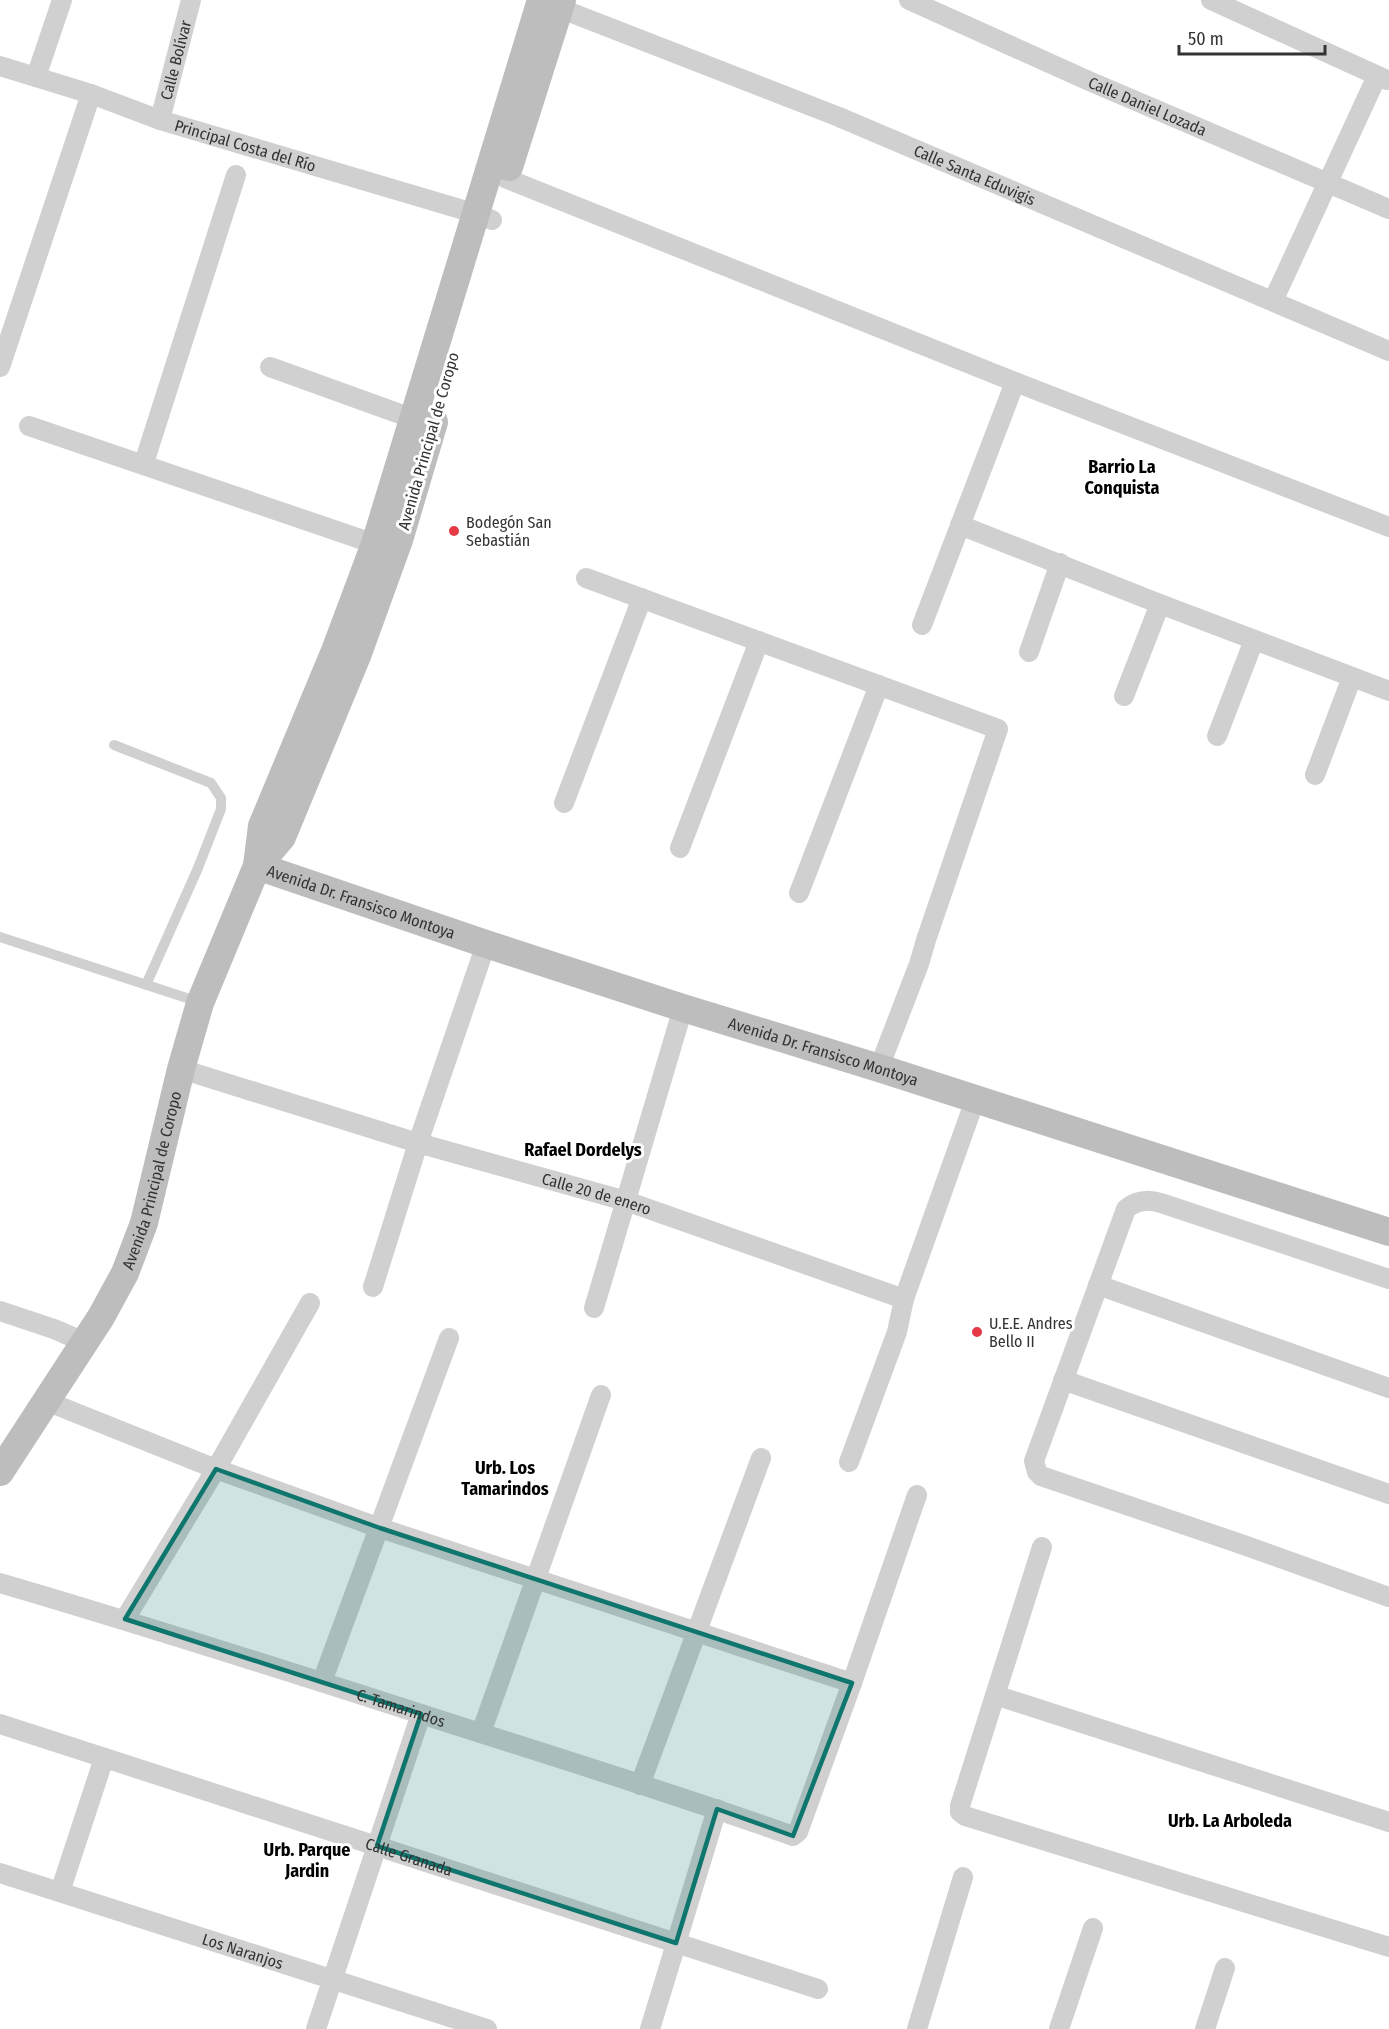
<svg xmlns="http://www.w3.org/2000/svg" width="1389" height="2029" font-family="'Fira Sans Condensed',sans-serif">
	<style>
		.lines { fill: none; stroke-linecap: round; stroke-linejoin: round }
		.lane { stroke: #d0d0d0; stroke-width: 10 }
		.street { stroke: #d0d0d0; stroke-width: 20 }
		.secondary { stroke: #bdbdbd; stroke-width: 28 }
		.marked { fill: #0f766e; fill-opacity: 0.2; stroke: #0f766e; stroke-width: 4.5; stroke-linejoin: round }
		.poi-dot { fill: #e63946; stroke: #fff; stroke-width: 2 }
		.labels { text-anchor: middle; stroke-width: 6; stroke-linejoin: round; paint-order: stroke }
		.street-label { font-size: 16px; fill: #333; stroke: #fff }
		.poi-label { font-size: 16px; fill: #333; stroke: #fff; text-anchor: start }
		.neighbourhood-label { font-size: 18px; font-weight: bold; fill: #000; stroke: #fff }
	</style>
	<rect width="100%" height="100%" fill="#fff"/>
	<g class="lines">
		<!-- lane -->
		<g class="lane">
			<polyline points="114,745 211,783 221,798 221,809 198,868 146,985"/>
			<polyline points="0,937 199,1002"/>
		</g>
		<!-- street -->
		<g class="street">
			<path id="s1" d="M909,0L1089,81L1389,209"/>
			<polyline points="1211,0 1387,80"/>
			<path id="s2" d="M559,8L839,117L1389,351"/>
			<path id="s3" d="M0,66L91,94L160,120L477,214L492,220"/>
			<polyline points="36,77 62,0"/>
			<path id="s4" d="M160,120L191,0"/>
			<polyline points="505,178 1015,382 1389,527"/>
			<polyline points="1273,301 1377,76"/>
			<polyline points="0,367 91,94"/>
			<polyline points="270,367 414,419"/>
			<polyline points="29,426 375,544"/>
			<polyline points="144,463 236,175"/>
			<polyline points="960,525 1160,604 1389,691"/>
			<polyline points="586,578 998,729 926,940 919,964 879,1068"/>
			<polyline points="922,625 1015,382"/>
			<polyline points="1029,652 1060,563"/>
			<polyline points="1124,696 1160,604"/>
			<polyline points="1217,736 1254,640"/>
			<polyline points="1315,775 1352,677"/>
			<polyline points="564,803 642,598"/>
			<polyline points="680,848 759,641"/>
			<polyline points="799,893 879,685"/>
			<path id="s5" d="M181,1069L418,1143L626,1201L904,1299"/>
			<path d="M1389,1279L1161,1203C1148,1199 1137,1200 1126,1209L1034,1461L1037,1472L1041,1476L1238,1543L1389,1597"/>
			<polyline points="1098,1285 1389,1388"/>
			<polyline points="373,1287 418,1143 486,944"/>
			<polyline points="594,1308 683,1008"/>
			<polyline points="0,1311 54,1329 84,1342"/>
			<polyline points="1063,1380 1389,1494"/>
			<polyline points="46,1401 216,1469 380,1528 852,1683"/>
			<polyline points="849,1462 897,1332 904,1299 975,1100"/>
			<polyline points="1042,1547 960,1806 960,1812 965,1816 1389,1947"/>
			<path id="s6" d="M0,1583C141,1624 281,1669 421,1714C545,1754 670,1792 793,1836L798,1832L852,1683L917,1495"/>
			<polyline points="125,1619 216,1469 310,1303"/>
			<polyline points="322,1682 449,1338"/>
			<polyline points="995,1695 1389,1822"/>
			<path id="s7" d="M0,1724L818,1989"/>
			<polyline points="481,1733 601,1395"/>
			<polyline points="640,1785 761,1458"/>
			<path id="s8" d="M0,1873L487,2029"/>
			<polyline points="60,1892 104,1758"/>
			<polyline points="316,2029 421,1714"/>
			<polyline points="650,2029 717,1809"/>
			<polyline points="917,2029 963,1877"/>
			<polyline points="1059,2029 1093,1928"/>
			<polyline points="1205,2029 1225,1968"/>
		</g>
		<!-- secondary -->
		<g class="secondary">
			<polyline points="509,167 562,0"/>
			<path id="s9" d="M257,866L486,944L683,1008L879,1068L1389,1232"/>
			<polyline points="257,866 282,837 357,656 399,540 434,422"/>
			<path id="s10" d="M0,1472L101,1317L125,1273L144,1223L181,1069L200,1003L257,866L262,826L335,651L375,544L541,0"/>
		</g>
	</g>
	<!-- marked area -->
	<path class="marked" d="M216,1469L380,1528L852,1683L793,1836L717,1809L676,1943L377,1846L421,1714L125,1619Z"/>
	<!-- markers -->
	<g class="poi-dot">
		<circle cx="454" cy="531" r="6"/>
		<circle cx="977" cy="1332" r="6"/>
	</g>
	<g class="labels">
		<!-- street labels -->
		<g class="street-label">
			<text dy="6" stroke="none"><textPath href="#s4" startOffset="62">Calle Bolívar</textPath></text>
			<text dy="6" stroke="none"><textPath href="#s1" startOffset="261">Calle Daniel Lozada</textPath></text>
			<text dy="6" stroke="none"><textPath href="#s3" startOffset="258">Principal Costa del Río</textPath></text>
			<text dy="6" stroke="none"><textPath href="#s2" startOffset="448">Calle Santa Eduvigis</textPath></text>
			<text transform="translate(428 441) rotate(-74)" y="6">Avenida Principal de Coropo</text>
			<text dy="6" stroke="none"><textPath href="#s9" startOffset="110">Avenida Dr. Fransisco Montoya</textPath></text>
			<text dy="6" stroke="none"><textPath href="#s9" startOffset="596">Avenida Dr. Fransisco Montoya</textPath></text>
			<text dy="6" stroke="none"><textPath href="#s10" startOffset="332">Avenida Principal de Coropo</textPath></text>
			<text dy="6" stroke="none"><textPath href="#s5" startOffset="434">Calle 20 de enero</textPath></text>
			<text dy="6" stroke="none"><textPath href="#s6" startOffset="420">C. Tamarindos</textPath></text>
			<text dy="6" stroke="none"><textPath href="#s7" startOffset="430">Calle Granada</textPath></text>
			<text dy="6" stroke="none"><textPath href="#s8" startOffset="255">Los Naranjos</textPath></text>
		</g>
		<!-- poi labels -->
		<g class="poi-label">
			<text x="466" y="528">Bodegón San<tspan x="466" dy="18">Sebastián</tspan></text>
			<text x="989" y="1329">U.E.E. Andres<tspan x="989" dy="18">Bello II</tspan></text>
		</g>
		<!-- neighbourhood labels -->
		<g class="neighbourhood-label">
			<text x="1122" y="473">Barrio La<tspan x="1122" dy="21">Conquista</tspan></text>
			<text x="583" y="1156">Rafael Dordelys</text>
			<text x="505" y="1474">Urb. Los<tspan x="505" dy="21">Tamarindos</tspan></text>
			<text x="1230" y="1827">Urb. La Arboleda</text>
			<text x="307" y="1856">Urb. Parque<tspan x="307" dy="21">Jardin</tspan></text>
		</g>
	</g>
	<!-- scale -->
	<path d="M1179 45v9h146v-9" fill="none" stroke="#333333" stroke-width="3"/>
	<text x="1188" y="45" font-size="18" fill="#333333" stroke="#ffffff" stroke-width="4.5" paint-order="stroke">50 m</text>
</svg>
